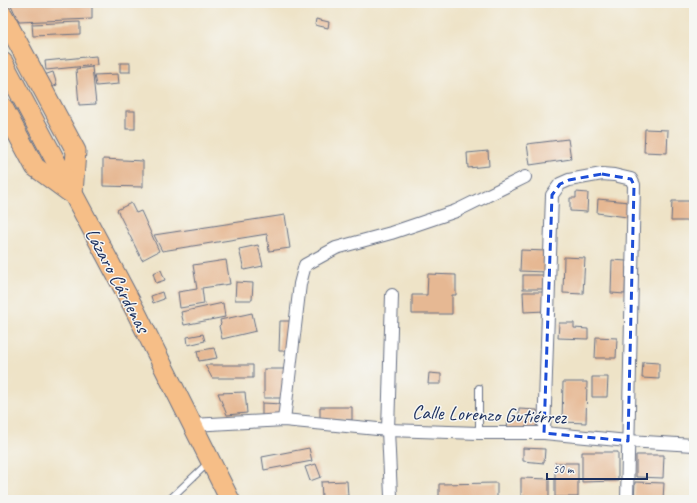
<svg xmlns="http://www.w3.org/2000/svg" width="697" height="503" font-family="Caveat,sans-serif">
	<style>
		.building { fill: #e6b893 }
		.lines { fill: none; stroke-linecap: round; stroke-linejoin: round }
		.service-casing { stroke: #656e83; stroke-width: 8 }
		.minor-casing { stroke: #656e83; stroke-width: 14 }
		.primary-casing { stroke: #656e83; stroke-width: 21 }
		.service { stroke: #fff; stroke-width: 6 }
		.minor { stroke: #fff; stroke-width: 12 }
		.primary { stroke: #f6be87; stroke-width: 19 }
		.marked { fill: none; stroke: #1d4ed8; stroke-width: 3; stroke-dasharray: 8 5; stroke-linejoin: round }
		.labels { text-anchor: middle; stroke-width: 3; stroke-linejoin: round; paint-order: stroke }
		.street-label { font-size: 20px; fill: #1b2f5e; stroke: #f6f6f2 }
	</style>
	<rect width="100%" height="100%" fill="#f6f6f2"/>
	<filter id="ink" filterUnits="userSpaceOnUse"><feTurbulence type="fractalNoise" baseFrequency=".025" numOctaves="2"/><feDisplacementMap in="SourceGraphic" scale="8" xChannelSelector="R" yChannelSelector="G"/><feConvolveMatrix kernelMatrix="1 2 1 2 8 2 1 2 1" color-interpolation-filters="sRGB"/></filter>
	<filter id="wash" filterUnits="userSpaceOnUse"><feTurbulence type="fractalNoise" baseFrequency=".012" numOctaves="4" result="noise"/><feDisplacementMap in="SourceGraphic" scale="16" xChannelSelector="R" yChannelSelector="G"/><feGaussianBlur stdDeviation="0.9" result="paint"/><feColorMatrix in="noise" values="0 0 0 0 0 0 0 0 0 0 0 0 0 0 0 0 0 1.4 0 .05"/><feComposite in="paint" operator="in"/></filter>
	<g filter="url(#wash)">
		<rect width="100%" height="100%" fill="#eee3c7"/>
		<g id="blocks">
			<!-- building -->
			<g class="building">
				<polygon points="10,3 92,3 92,19 19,22"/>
				<polygon points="316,19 329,22 328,28 315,25"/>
				<polygon points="80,22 80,34 33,36 32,24"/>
				<polygon points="96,56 97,65 46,70 45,61"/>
				<rect x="120" y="63" width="10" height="9"/>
				<polygon points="92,67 96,104 79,105 76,69"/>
				<polygon points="53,72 57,85 49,88 44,75"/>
				<polygon points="118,74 119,84 96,86 94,75"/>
				<rect x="126" y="111" width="9" height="18"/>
				<polygon points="645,129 668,130 667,153 644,152"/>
				<polygon points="568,139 571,159 530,165 527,144"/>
				<polygon points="488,151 489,166 468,168 467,153"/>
				<polygon points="103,159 143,161 143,187 103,186"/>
				<polygon points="576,192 588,193 587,212 570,211 570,198 576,198"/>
				<polygon points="598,199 629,202 627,217 597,213"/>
				<polygon points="672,201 694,201 694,221 671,221"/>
				<polygon points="131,203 136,213 141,211 159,251 142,260 117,210"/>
				<polygon points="285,215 290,248 269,251 267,234 162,251 154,235"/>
				<polygon points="258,245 263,266 244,270 239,249"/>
				<polygon points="521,250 546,251 545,272 520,271"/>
				<polygon points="564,257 585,258 583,294 563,293"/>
				<polygon points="226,260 230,284 202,288 204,304 180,308 178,292 197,289 193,265"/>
				<polygon points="612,260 626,261 625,294 611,293"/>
				<polygon points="161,270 165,280 156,283 153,273"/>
				<polygon points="428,274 456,275 456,295 452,295 452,314 412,314 412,295 427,295"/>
				<rect x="523" y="275" width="23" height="14"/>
				<polygon points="236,282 253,283 252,300 235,300"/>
				<polygon points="162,292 164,299 153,303 151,296"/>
				<polygon points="523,292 545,292 545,311 524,312"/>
				<polygon points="223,303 225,317 184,325 181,312"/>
				<polygon points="252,313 256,331 222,339 219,326 221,324 220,320"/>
				<polygon points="280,321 292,321 291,351 279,351"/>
				<polygon points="559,323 574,323 574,328 588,329 588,339 558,338"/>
				<polygon points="203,334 205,341 188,345 187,337"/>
				<polygon points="596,337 617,338 616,358 595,358"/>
				<polygon points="214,348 217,358 199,361 197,351"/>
				<polygon points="643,362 659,363 659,379 642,378"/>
				<polygon points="205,365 253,365 253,378 212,378"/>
				<rect x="264" y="369" width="21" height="29"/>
				<polygon points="429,373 441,374 441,384 428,384"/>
				<polygon points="592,377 608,377 607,397 592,397"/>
				<polygon points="563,382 587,382 586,423 562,422"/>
				<polygon points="245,392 247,413 227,415 218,393"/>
				<polygon points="262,403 283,404 283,418 262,417"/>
				<polygon points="320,407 352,407 352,420 320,418"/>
				<polygon points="519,409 537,410 536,429 507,429 508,420 519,420"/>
				<polygon points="309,448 312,461 264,470 262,457"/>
				<polygon points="523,448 545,449 544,463 523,461"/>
				<polygon points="582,452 618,452 618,481 582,482"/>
				<polygon points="636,455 664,455 663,478 636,477"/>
				<rect x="555" y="463" width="23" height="34"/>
				<polygon points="316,464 321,477 310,481 305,467"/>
				<polygon points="521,478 549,479 549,497 521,496"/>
				<polygon points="347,481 348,496 322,497 321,482"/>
				<polygon points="635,482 664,483 663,500 634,500"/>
				<polygon points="497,483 497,500 439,500 439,484"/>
			</g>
		</g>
	</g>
	<g filter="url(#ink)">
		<use href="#blocks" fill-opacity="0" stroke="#656e83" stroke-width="1"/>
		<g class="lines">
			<!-- service casing -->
			<g class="service-casing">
				<g id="service">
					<polyline points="479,388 479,433"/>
					<polyline points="169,500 209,462"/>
				</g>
			</g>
			<!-- minor casing -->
			<g class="minor-casing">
				<g id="minor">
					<polyline points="392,295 388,430 391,496 393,500"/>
					<polyline points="284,420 300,284 305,265 336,248 391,233 456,211 525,177"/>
					<polyline points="192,425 284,420 388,430 479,433 544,433 628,441 694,445"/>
					<polyline points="544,433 552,195 560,184 569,180 602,174 614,175 631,179 634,185 627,500"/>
				</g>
			</g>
			<!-- primary casing -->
			<g class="primary-casing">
				<g id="primary">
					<polyline points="3,15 76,151 73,194"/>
					<polyline points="3,62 135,310 230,500"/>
					<polyline points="3,107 35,167 69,192"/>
				</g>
			</g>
			<!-- service -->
			<use href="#service" class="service"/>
			<!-- minor -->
			<use href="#minor" class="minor"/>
			<!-- primary -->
			<use href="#primary" class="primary"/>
		</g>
	</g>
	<!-- marked area -->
	<path class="marked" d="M602,174L631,179L634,185L628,441L544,433L552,195L560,184L569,180Z"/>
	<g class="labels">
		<!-- street labels -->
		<g class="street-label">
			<text transform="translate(118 280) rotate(62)" y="7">Lázaro Cárdenas</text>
			<text transform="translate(489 414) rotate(2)" y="7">Calle Lorenzo Gutiérrez</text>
		</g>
	</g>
	<!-- margin -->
	<rect width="697" height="503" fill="none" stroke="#f6f6f2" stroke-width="16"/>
	<!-- scale -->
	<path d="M547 473v6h100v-6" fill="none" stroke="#1b2f5e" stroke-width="2"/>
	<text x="553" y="473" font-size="12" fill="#1b2f5e" stroke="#f6f6f2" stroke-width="3" paint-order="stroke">50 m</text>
</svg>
